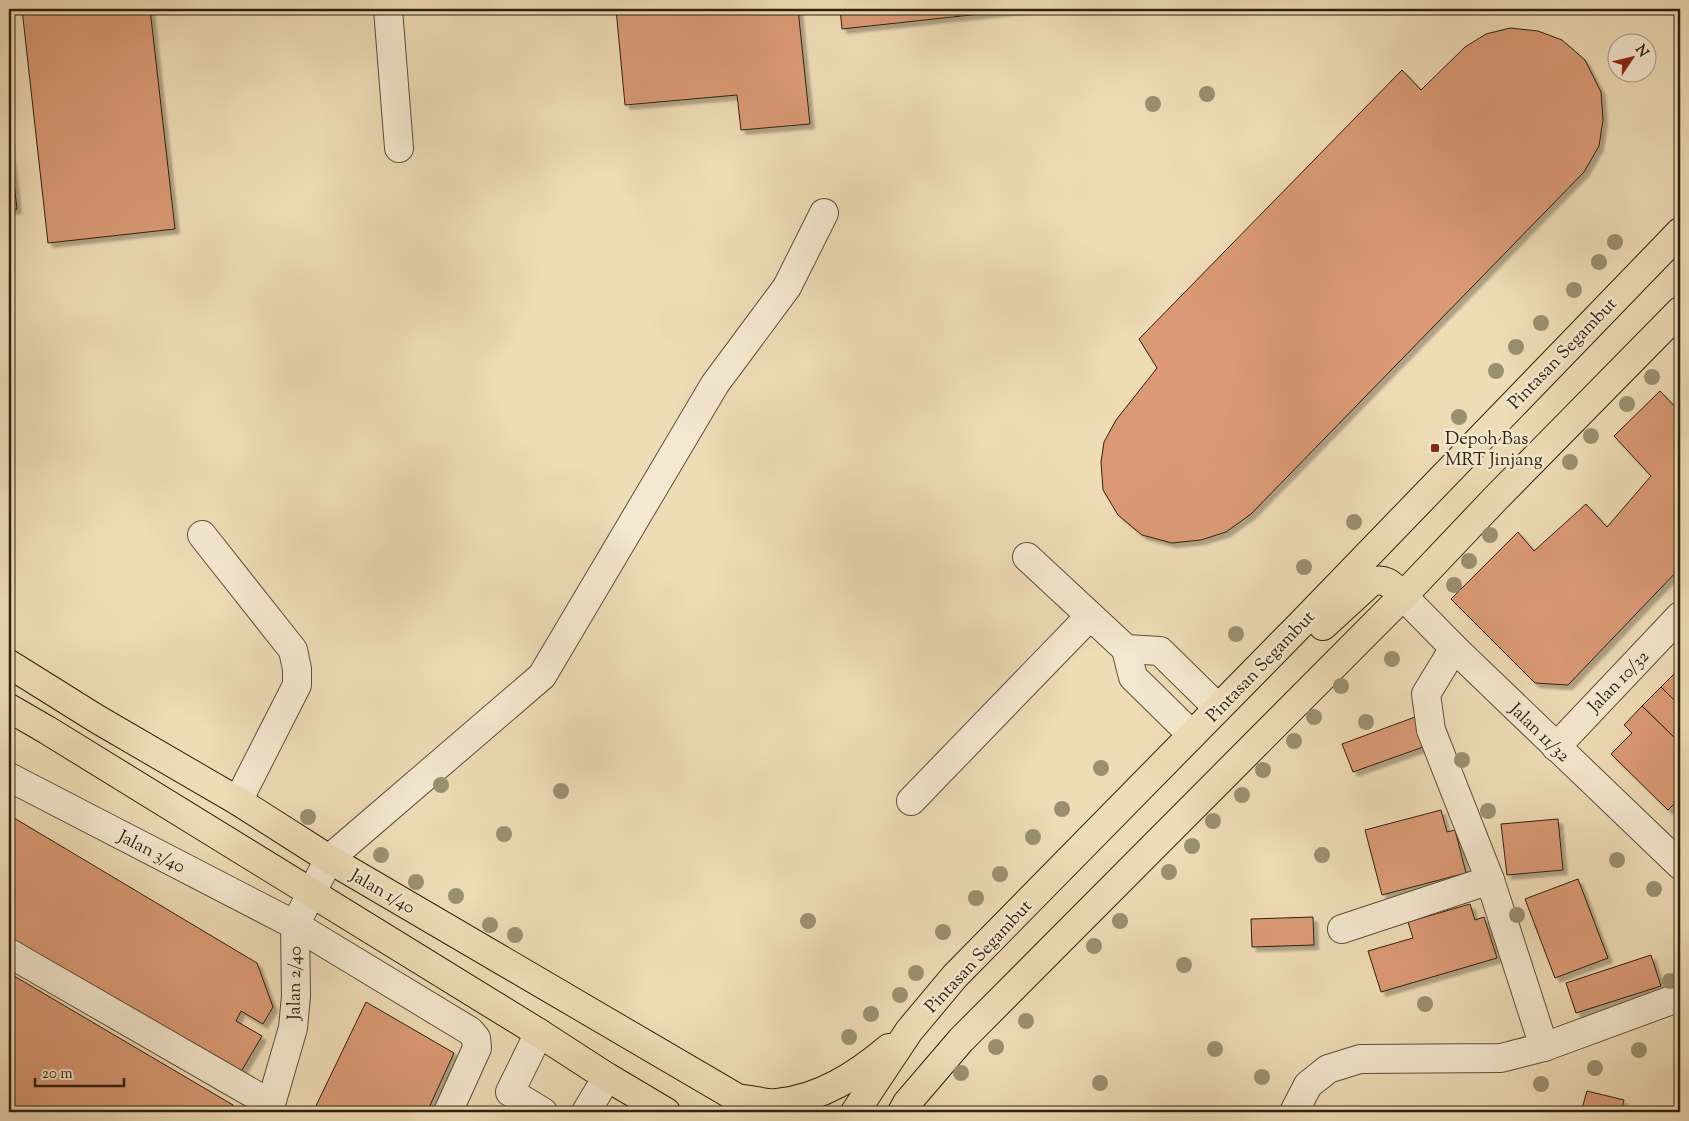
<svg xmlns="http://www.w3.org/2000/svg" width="1689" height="1121" font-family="'Sorts Mill Goudy',serif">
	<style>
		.building { fill: #db9a74; stroke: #2d2112; filter: url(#shadow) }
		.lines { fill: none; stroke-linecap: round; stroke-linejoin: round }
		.minor-casing { stroke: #5d503b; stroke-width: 30 }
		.major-casing { stroke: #2d2112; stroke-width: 30 }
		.minor { stroke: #f4e8d0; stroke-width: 28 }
		.major { stroke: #eedcb6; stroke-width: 28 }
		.tree { fill: #9a9071 }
		.poi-dot { fill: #8f2418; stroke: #f4e8d0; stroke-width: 2 }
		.labels { text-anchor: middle; stroke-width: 5; stroke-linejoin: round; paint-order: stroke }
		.street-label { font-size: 18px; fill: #2d2112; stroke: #f4e8d0 }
		.poi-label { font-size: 18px; fill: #2d2112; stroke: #f4e8d0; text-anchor: start }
	</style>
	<defs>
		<filter id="shadow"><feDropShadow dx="4.5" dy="4.5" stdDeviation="1" flood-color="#0004"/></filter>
	</defs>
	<rect width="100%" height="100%" fill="#eedcb6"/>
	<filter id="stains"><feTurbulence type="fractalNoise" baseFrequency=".004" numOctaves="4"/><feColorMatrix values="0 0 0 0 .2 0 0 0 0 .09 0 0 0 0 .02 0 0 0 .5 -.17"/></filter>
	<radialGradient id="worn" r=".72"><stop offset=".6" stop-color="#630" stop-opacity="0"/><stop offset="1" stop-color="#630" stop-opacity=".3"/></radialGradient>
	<!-- building -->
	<g class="building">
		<polygon points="22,9 150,9 175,229 48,243"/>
		<polygon points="616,9 798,9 810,124 741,130 737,95 625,105"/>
		<polygon points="840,9 1026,9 842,29"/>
		<polygon points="1510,28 1538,31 1562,40 1585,60 1601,92 1603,120 1599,146 1584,172 1251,514 1226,532 1201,540 1172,543 1142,535 1118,515 1103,490 1101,462 1104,442 1116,420 1157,368 1139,339 1402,70 1421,90 1465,47 1486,34"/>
		<polygon points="9,141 17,209 9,210"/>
		<polygon points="1660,391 1680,412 1680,568 1568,685 1535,683 1451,599 1518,532 1534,551 1586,504 1607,527 1651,476 1614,436"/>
		<polygon points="1680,668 1680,706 1661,687"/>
		<polygon points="1661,687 1680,706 1680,743 1642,706"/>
		<polygon points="1642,706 1680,743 1680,798 1668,810 1611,754 1632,733 1624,725"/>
		<polygon points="1415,717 1426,746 1353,772 1342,744"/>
		<polygon points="1441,810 1447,832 1455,830 1466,873 1382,895 1365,830"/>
		<polygon points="9,815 257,963 273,1007 263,1024 241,1011 236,1021 262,1036 239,1075 9,938"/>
		<polygon points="1558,819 1563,870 1507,875 1501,824"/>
		<polygon points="1578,879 1608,958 1555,978 1525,899"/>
		<polygon points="1470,904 1475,920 1484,917 1497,958 1381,992 1368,951 1413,938 1408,922"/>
		<polygon points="1313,917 1314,945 1252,947 1251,919"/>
		<polygon points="1651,955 1661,986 1576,1013 1566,983"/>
		<polygon points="9,973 233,1105 229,1112 9,1112"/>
		<polygon points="366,1002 454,1053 427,1112 313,1112"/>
		<polygon points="1587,1091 1624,1100 1621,1112 1581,1112"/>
	</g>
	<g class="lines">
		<!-- minor casing -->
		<g class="minor-casing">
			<g id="minor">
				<polyline points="388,9 399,148"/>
				<polyline points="202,535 293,650 297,669 297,685 238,801"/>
				<polyline points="1027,557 1126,649 1133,677 1192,735"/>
				<polyline points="1403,596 1454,648 1680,865"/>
				<polyline points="1126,649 1160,651 1218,708"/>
				<polyline points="1556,747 1680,616"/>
				<polyline points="9,777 295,925 470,1031 476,1038 477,1048 448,1112"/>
				<polyline points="911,801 1090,616"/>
				<polyline points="1342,929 1490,880"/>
				<polyline points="9,953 271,1104"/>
				<polyline points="539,1033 510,1092 543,1112"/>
				<polyline points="1544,1047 1680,997"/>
				<polyline points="267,1112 271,1104 293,1028 296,996 295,925 329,859 542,676 715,384 787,287 824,213"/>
				<polyline points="586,1112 607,1077"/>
				<polyline points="1294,1112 1308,1085 1328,1069 1360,1059 1501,1058 1544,1047 1490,880 1431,730 1426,694 1454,648"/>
			</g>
		</g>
		<!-- major casing -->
		<g class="major-casing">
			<g id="major">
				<path d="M1323,626L1371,582C1387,577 1392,586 1403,596"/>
				<polyline points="9,664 97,719 238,801 329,859 761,1112"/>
				<polyline points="9,708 47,730 539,1033 607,1077 666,1112"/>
				<path d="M742,1099C753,1100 766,1104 777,1103C820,1099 857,1075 889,1048"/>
				<polyline points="855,1112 909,1031 955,976 1300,625 1680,232"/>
				<polyline points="902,1112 907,1103 961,1040 1403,596 1495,499 1680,311"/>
			</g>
		</g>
		<!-- minor -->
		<use href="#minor" class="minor"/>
		<!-- major -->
		<use href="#major" class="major"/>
	</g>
	<!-- trees -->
	<g class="tree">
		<circle cx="1207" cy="94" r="8"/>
		<circle cx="1153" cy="104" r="8"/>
		<circle cx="1615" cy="242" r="8"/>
		<circle cx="1599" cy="262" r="8"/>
		<circle cx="1574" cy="290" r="8"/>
		<circle cx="1541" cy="323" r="8"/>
		<circle cx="1516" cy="347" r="8"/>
		<circle cx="1496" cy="371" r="8"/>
		<circle cx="1652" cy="377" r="8"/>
		<circle cx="1627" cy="404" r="8"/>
		<circle cx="1459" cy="417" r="8"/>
		<circle cx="1591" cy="436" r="8"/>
		<circle cx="1570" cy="462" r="8"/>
		<circle cx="1354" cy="522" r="8"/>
		<circle cx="1490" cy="535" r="8"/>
		<circle cx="1469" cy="561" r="8"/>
		<circle cx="1304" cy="567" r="8"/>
		<circle cx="1454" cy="585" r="8"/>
		<circle cx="1236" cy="634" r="8"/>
		<circle cx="1392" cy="659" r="8"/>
		<circle cx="1341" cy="686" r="8"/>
		<circle cx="1314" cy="717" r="8"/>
		<circle cx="1366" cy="722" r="8"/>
		<circle cx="1294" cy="741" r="8"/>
		<circle cx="1462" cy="760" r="8"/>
		<circle cx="1101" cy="768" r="8"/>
		<circle cx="1263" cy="770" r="8"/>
		<circle cx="441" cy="785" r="8"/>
		<circle cx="561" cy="791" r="8"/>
		<circle cx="1242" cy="795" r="8"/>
		<circle cx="1062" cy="809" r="8"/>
		<circle cx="1488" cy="811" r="8"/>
		<circle cx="308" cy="817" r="8"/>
		<circle cx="1213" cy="821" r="8"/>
		<circle cx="504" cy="834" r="8"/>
		<circle cx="1033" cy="837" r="8"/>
		<circle cx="1192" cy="846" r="8"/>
		<circle cx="381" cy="855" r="8"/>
		<circle cx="1322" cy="855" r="8"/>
		<circle cx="1617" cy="860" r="8"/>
		<circle cx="1169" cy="872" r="8"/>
		<circle cx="1000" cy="874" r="8"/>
		<circle cx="416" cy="882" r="8"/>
		<circle cx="1654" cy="889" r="8"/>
		<circle cx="456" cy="896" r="8"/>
		<circle cx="976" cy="898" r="8"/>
		<circle cx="1517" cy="915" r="8"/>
		<circle cx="808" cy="921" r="8"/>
		<circle cx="1120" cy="921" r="8"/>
		<circle cx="490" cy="925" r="8"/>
		<circle cx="943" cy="932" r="8"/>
		<circle cx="515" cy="935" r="8"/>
		<circle cx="1094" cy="946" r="8"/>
		<circle cx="1184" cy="965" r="8"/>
		<circle cx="916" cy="973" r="8"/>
		<circle cx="1670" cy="981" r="8"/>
		<circle cx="900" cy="995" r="8"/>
		<circle cx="1425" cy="1004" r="8"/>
		<circle cx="871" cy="1014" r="8"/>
		<circle cx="1026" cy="1021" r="8"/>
		<circle cx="849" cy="1037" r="8"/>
		<circle cx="996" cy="1047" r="8"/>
		<circle cx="1215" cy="1049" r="8"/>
		<circle cx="1639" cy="1050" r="8"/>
		<circle cx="1595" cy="1068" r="8"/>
		<circle cx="961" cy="1073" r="8"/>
		<circle cx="1262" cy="1077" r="8"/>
		<circle cx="1100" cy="1083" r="8"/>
		<circle cx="1541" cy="1084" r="8"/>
	</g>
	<!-- markers -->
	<rect class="poi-dot" x="1430" y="443" width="10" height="10" rx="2.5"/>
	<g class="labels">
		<!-- street labels -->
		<g class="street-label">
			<text transform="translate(1562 353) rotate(-46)" y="6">Pintasan Segambut</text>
			<text transform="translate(1260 666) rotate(-46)" y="6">Pintasan Segambut</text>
			<text transform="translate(1618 681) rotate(-46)" y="6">Jalan 10/32</text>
			<text transform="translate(1540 732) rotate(44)" y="6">Jalan 11/32</text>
			<text transform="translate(152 851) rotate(27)" y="6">Jalan 3/40</text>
			<text transform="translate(383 891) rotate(30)" y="6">Jalan 1/40</text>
			<text transform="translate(978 956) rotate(-47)" y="6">Pintasan Segambut</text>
			<text transform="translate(294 983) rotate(-89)" y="6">Jalan 2/40</text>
		</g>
		<!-- poi labels -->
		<g class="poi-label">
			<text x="1445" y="444">Depoh Bas<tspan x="1445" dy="21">MRT Jinjang</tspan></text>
		</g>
	</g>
	<!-- margin -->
	<rect width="1689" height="1121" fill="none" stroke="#eedcb6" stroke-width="30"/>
	<rect x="10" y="10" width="1669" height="1101" fill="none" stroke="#2d2112" stroke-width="2.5"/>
	<rect x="15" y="15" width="1659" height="1091" fill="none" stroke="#2d2112"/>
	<!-- north arrow -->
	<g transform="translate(1632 58) rotate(55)"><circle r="24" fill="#f4e8d0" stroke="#a49884"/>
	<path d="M0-4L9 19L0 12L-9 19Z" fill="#8f2418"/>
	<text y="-8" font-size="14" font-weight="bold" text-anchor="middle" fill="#2d2112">N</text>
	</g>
	<!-- scale -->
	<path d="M35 1078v8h89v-8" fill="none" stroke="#2d2112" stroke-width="2.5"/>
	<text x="42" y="1078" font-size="15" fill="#2d2112" stroke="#f4e8d0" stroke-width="4" paint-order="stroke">20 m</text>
	<rect width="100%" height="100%" filter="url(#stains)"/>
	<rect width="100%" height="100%" fill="url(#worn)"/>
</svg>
